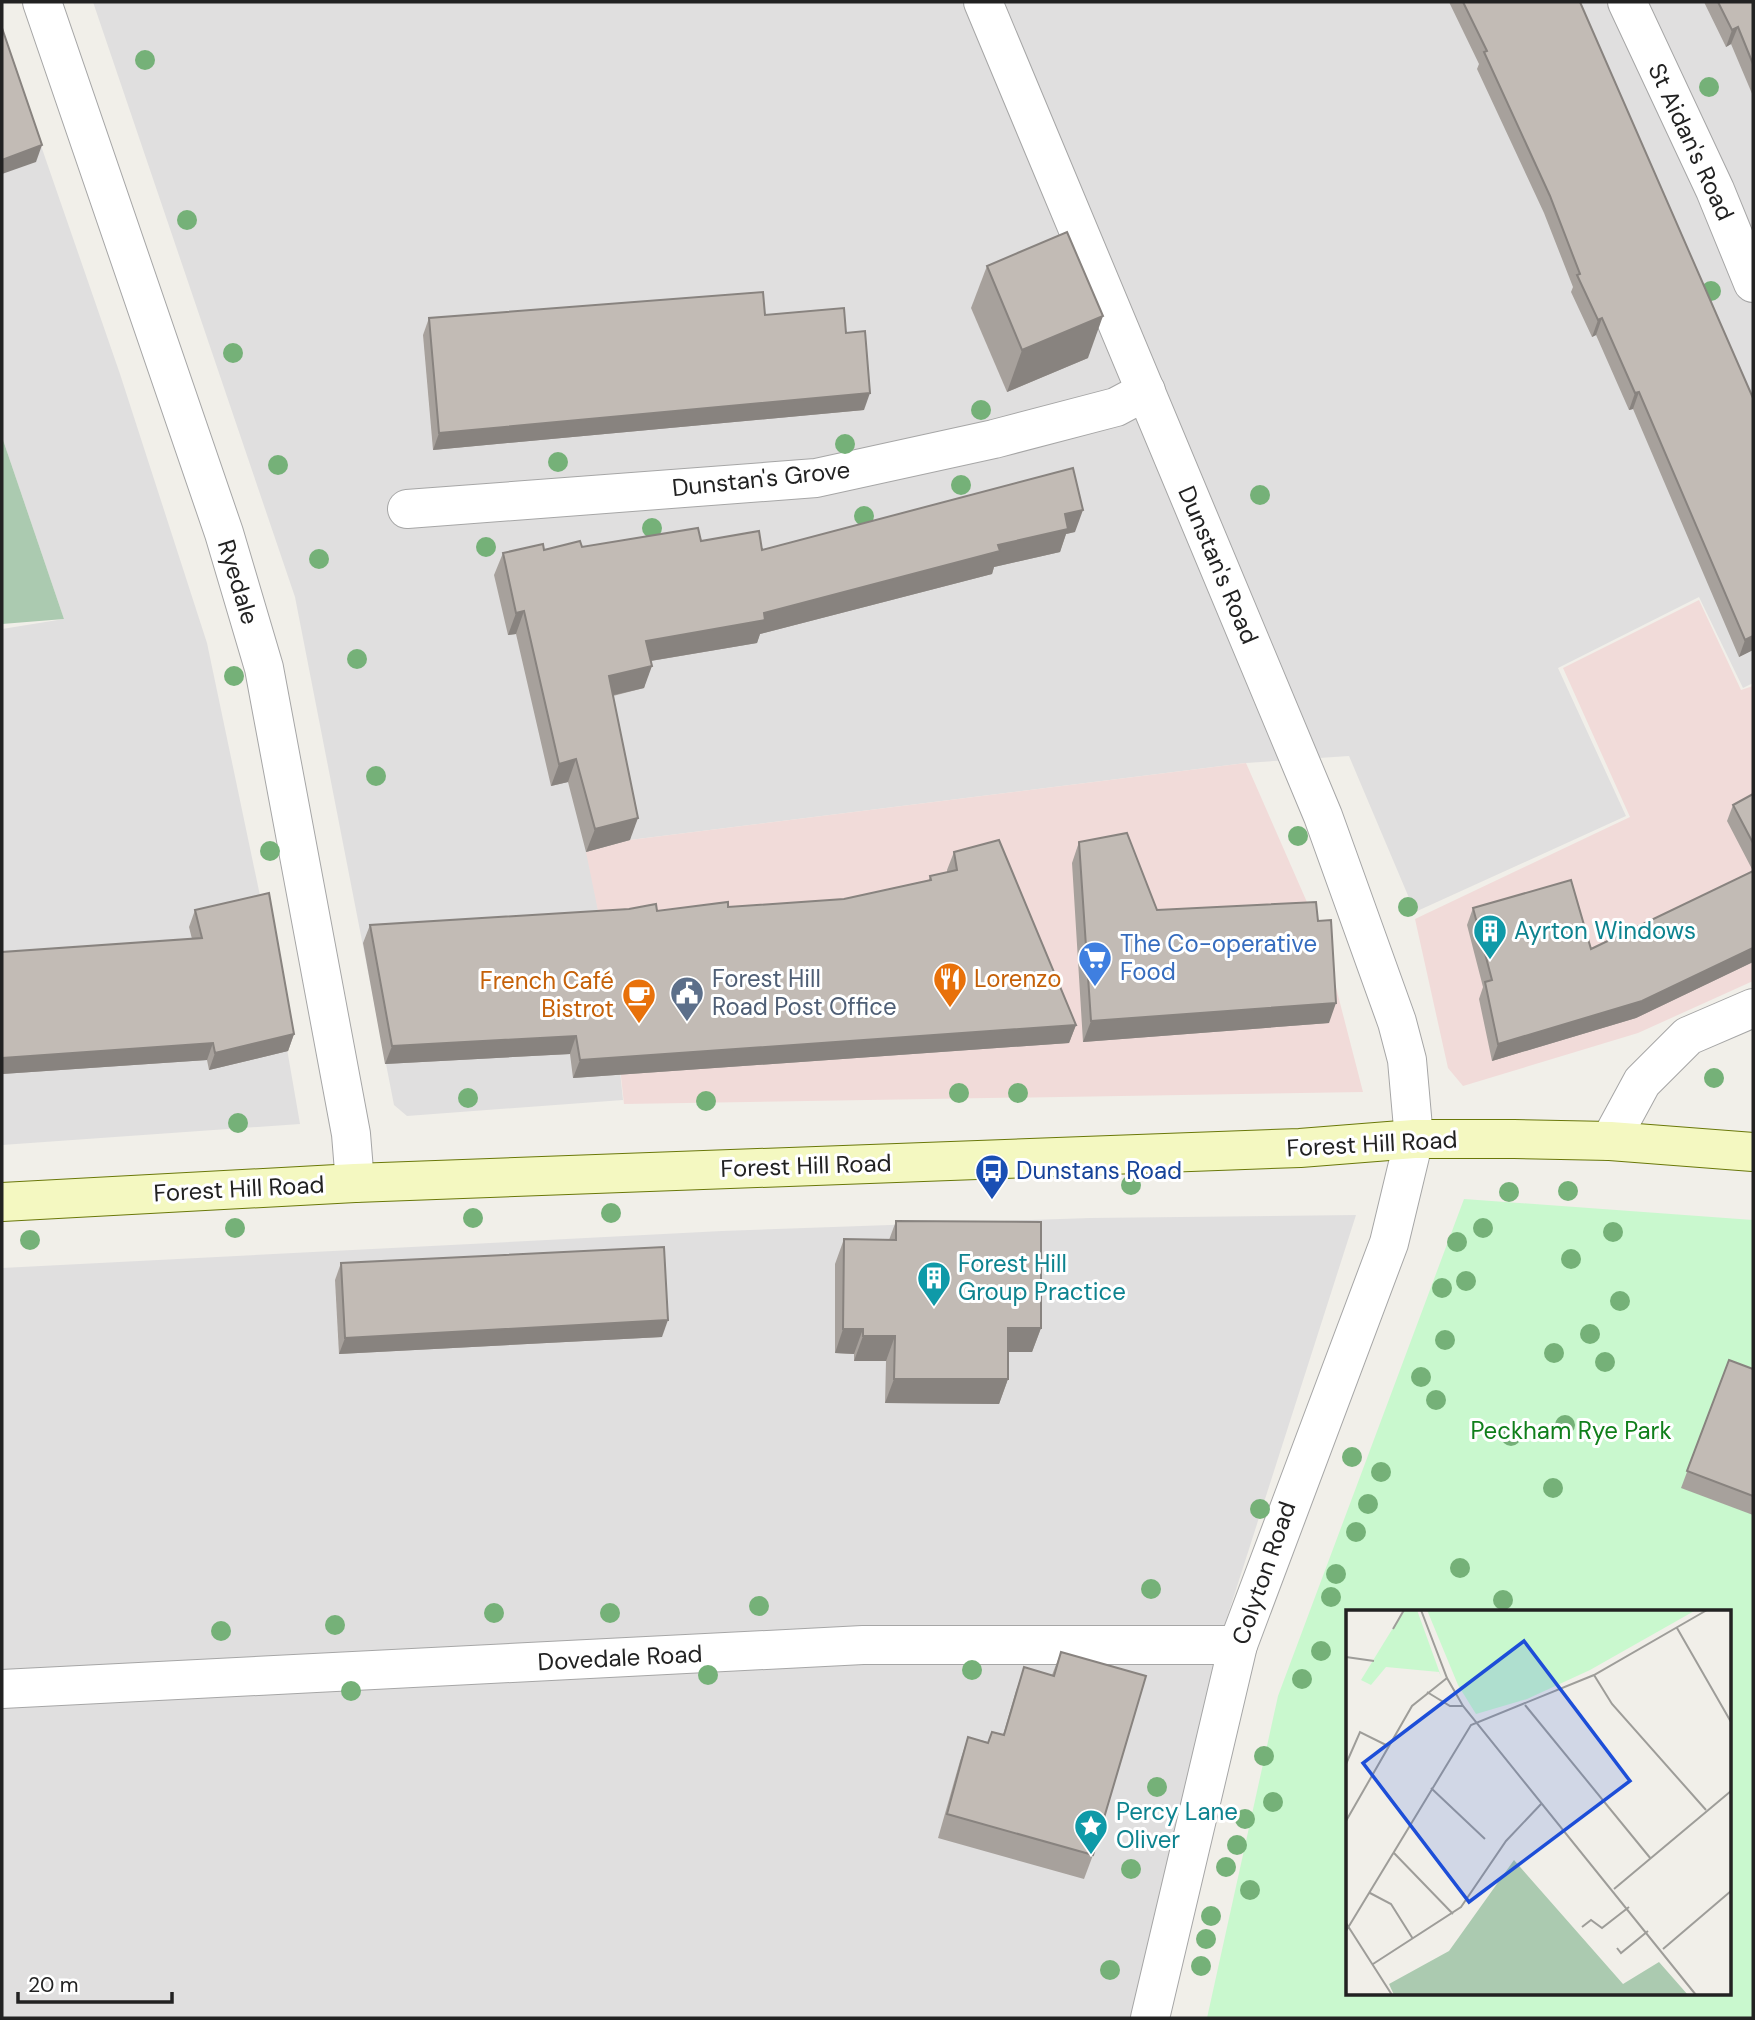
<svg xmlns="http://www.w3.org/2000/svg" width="1755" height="2020" font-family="'DM Sans',sans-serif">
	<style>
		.residential { fill: #e0dfdf }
		.commercial { fill: #f1dbd9 }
		.cemetery { fill: #abcab0 }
		.park { fill: #c9f8ce; fill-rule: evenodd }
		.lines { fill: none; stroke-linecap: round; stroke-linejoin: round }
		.minor-casing { stroke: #a6a6a6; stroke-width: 40 }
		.tertiary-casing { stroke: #a6a6a6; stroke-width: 40 }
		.secondary-casing { stroke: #6a7809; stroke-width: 40 }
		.minor { stroke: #fff; stroke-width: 38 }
		.tertiary { stroke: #fff; stroke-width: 38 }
		.secondary { stroke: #f4f8c1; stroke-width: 38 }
		.tree { fill: #75b178 }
		.wall { fill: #a7a19c }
		.shaded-wall { fill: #88837f }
		.building { fill: #c2bbb5; stroke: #88837f; stroke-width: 2 }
		.labels { text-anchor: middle; stroke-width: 6; stroke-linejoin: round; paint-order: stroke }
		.street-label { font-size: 24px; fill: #222; stroke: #fff }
		.culture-label { font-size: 24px; fill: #0d838f; stroke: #fff; text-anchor: start }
		.shop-label { font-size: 24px; fill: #366cbe; stroke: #fff; text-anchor: start }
		.service-label { font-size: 24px; fill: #4e5e75; stroke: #fff; text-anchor: start }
		.food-label { font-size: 24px; fill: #c56008; stroke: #fff; text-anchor: start }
		.transit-label { font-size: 24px; fill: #164399; stroke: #fff; text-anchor: start }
		.park-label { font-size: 24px; fill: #107f1b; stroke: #fff }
		.inset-road { fill: none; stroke: #9e9d99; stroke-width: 2 }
		.view { fill: #1d4ed8; fill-opacity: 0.15; stroke: #1d4ed8; stroke-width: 3.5 }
		.inset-edge { fill: none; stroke: #222; stroke-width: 3.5 }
	</style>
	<rect width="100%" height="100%" fill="#f1efe9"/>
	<!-- residential -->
	<g class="residential">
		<polygon points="93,2 1753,2 1753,683 1743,688 1699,597 1558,668 1626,816 1415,912 1349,756 1246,763 630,840 587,852 608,960 623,1100 407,1116 394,1105 295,597"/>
		<polygon points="2,33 120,374 207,643 263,910 300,1124 2,1145 2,629 64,619 2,437"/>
		<polygon points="1356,1215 1216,1652 1136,2018 2,2018 2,1268 722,1231 1090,1218"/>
	</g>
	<!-- commercial -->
	<g class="commercial">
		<polygon points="1699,600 1741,690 1753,686 1753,981 1638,1033 1463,1086 1448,1068 1415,919 1630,817 1563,668"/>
		<polygon points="1246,763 1324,941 1363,1092 624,1104 608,960 586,852 630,840"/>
	</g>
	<!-- cemetery -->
	<polygon class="cemetery" points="2,437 64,619 2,624"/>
	<!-- park -->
	<path class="park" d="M1464,1199L1753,1220V2018H1207L1278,1696ZM1347,1612H1729V1994H1347Z"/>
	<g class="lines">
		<!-- minor casing -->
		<g class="minor-casing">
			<g id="minor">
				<polyline points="42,2 224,533 264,668 351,1134 355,1183"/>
				<polyline points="983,2 1323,816 1397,1022 1407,1060 1414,1139"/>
				<polyline points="1627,2 1715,190 1753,283"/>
				<polyline points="407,509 816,478 994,439 1116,407 1146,391"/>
				<polyline points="1610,1141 1642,1082 1688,1036 1753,1008"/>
				<polyline points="2,1689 863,1645 1238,1645"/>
			</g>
		</g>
		<!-- tertiary casing -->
		<g class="tertiary-casing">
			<polyline id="tertiary" points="1150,2018 1238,1645 1389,1243 1414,1139"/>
		</g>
		<!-- secondary casing -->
		<g class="secondary-casing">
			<polyline id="secondary" points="2,1202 355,1183 1300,1148 1414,1139 1514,1139 1610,1141 1753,1152"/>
		</g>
		<!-- minor -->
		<use href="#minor" class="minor"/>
		<!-- tertiary -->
		<use href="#tertiary" class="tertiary"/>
		<!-- secondary -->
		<use href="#secondary" class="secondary"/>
	</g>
	<!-- trees -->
	<g class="tree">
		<circle cx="145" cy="60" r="10"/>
		<circle cx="1709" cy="87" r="10"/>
		<circle cx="187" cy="220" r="10"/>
		<circle cx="1711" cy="291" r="10"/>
		<circle cx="233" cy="353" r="10"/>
		<circle cx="981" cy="410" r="10"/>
		<circle cx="845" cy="444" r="10"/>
		<circle cx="558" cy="462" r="10"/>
		<circle cx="278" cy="465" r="10"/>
		<circle cx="961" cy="485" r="10"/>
		<circle cx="1260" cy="495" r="10"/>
		<circle cx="864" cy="516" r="10"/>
		<circle cx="652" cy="528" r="10"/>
		<circle cx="486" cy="547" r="10"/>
		<circle cx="319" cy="559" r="10"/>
		<circle cx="357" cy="659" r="10"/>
		<circle cx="234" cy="676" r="10"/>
		<circle cx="376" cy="776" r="10"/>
		<circle cx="1298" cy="836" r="10"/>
		<circle cx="270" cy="851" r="10"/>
		<circle cx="1408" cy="907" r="10"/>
		<circle cx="1714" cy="1078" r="10"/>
		<circle cx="959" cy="1093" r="10"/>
		<circle cx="1018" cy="1093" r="10"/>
		<circle cx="468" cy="1098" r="10"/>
		<circle cx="706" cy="1101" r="10"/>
		<circle cx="238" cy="1123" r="10"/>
		<circle cx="1131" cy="1185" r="10"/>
		<circle cx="1568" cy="1191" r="10"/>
		<circle cx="1509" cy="1192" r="10"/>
		<circle cx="611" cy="1213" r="10"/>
		<circle cx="473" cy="1218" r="10"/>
		<circle cx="235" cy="1228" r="10"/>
		<circle cx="1483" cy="1228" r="10"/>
		<circle cx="1613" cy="1232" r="10"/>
		<circle cx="30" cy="1240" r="10"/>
		<circle cx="1457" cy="1242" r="10"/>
		<circle cx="1571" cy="1259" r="10"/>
		<circle cx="1466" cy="1281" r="10"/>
		<circle cx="1442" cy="1288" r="10"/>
		<circle cx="1620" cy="1301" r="10"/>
		<circle cx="1590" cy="1334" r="10"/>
		<circle cx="1445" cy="1340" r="10"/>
		<circle cx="1554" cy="1353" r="10"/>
		<circle cx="1605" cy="1362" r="10"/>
		<circle cx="1421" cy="1377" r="10"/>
		<circle cx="1436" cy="1400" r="10"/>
		<circle cx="1565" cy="1425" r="10"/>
		<circle cx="1511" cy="1436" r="10"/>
		<circle cx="1352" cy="1457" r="10"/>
		<circle cx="1381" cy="1472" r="10"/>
		<circle cx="1553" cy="1488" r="10"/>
		<circle cx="1368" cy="1504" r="10"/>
		<circle cx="1260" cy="1509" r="10"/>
		<circle cx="1356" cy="1532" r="10"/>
		<circle cx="1460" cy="1568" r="10"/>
		<circle cx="1336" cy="1574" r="10"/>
		<circle cx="1151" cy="1589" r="10"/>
		<circle cx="1331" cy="1597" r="10"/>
		<circle cx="1503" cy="1600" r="10"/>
		<circle cx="759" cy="1606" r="10"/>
		<circle cx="494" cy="1613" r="10"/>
		<circle cx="610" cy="1613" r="10"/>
		<circle cx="335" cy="1625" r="10"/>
		<circle cx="221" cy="1631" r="10"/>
		<circle cx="1321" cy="1651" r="10"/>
		<circle cx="972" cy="1670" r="10"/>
		<circle cx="708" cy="1675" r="10"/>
		<circle cx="1302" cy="1679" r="10"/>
		<circle cx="351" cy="1691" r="10"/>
		<circle cx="1264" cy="1756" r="10"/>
		<circle cx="1157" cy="1787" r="10"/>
		<circle cx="1273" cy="1802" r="10"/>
		<circle cx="1245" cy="1819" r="10"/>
		<circle cx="1237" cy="1845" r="10"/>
		<circle cx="1226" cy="1867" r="10"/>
		<circle cx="1131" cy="1869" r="10"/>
		<circle cx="1250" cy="1890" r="10"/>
		<circle cx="1211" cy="1916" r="10"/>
		<circle cx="1206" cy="1939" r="10"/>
		<circle cx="1201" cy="1966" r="10"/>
		<circle cx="1110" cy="1970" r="10"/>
	</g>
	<!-- wall -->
	<g class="wall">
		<polygon points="1449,2 1580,2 1753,398 1753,650 1739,657 1633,409 1629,410 1596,335 1592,337 1571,292 1573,287 1544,213 1477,69 1479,64"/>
		<polygon points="1704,2 1753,2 1753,96 1731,44 1726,47"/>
		<polygon points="987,266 1088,358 1007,392 971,308"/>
		<polygon points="765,315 846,333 864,410 433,450 423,335 429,318"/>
		<polygon points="1075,532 1066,534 1060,552 994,567 992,574 760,634 757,643 651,661 644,688 613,696 630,840 586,852 568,782 551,786 516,634 508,635 494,575 503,553 701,541 762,550"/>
		<polygon points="1753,794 1753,962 1636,1018 1492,1061 1479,999 1483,987 1467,925 1473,908 1591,949 1753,871 1727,821 1733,805"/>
		<polygon points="1079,842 1157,910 1329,1023 1083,1042 1072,863"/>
		<polygon points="954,852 1076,1025 1069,1043 573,1078 570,1054 385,1064 363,943 370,925 728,907 844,899 929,880 930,876 947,872 947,870"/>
		<polygon points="195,910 294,1034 288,1051 209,1070 207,1060 2,1074 2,952 192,939 189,927"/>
		<polygon points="896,1221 1041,1328 1032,1352 1008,1352 1008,1379 999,1404 885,1403 886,1361 854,1361 854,1354 835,1353 835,1264 844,1239 889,1240"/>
		<polygon points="341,1263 662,1337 339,1354 335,1280"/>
		<polygon points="1729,1360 1753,1369 1753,1515 1681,1488"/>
		<polygon points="1061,1652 1093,1855 1084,1879 938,1838 960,1761 968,1737 988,1742 1003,1735 1016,1691 1024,1667 1052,1675"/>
	</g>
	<!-- shaded-wall -->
	<g class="shaded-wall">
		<polygon points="1738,27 1731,44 1726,47 1732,30"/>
		<polygon points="42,145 36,162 2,174 2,160"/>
		<polygon points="1103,316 1088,358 1007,392 1022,350"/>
		<polygon points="1602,318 1596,335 1592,337 1598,320"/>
		<polygon points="1639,392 1633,409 1629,410 1635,393"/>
		<polygon points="870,393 864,410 433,450 439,433"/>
		<polygon points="1083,510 1075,532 1066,534 1060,552 994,567 992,574 760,634 757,643 638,663 646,641 998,545 1065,514"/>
		<polygon points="524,611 516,634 508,635 516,613"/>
		<polygon points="1753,636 1753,650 1739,657 1745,640"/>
		<polygon points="652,666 644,688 601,698 609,676"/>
		<polygon points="576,759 568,782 551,786 559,764"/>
		<polygon points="638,818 630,840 586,852 595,829"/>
		<polygon points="1753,948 1753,962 1636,1018 1492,1061 1498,1044"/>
		<polygon points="1336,1003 1329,1023 1083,1042 1091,1021"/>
		<polygon points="1076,1025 1069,1043 573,1078 580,1060"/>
		<polygon points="294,1034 288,1051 209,1070 215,1053"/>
		<polygon points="576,1036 570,1054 385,1064 392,1046"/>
		<polygon points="213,1043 207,1060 2,1074 2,1058"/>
		<polygon points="668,1320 662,1337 339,1354 345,1338"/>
		<polygon points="1008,1328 1041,1328 1032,1352 999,1352"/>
		<polygon points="843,1329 863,1329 854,1354 835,1353"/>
		<polygon points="863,1336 895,1336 886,1361 854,1361"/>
		<polygon points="894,1379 1008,1379 999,1404 885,1403"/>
	</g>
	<!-- building -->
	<g class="building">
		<polygon points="1463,2 1580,2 1753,398 1753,636 1745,640 1639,392 1635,393 1602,318 1598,320 1577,275 1580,274 1550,196 1484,52 1487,51"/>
		<polygon points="1718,2 1753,2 1753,64 1738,27 1732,30"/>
		<polygon points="2,28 42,145 2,160"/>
		<polygon points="1067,232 1103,316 1022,350 987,266"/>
		<polygon points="763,292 765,315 844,308 846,333 865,331 870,393 439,433 429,318"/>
		<polygon points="1073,468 1083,510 1065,514 1068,529 998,545 1000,551 764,613 765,620 646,641 652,666 609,676 638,818 595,829 576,759 559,764 524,611 516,613 503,553 543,544 544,550 580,541 582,547 698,528 701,541 759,531 762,550"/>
		<polygon points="1753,794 1753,843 1733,805"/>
		<polygon points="1127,833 1157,910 1316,902 1318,921 1331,920 1336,1003 1091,1021 1079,842"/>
		<polygon points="999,840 1076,1025 580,1060 576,1036 392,1046 370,925 629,909 656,904 657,911 728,902 728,907 844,899 931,880 930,876 957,870 954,852"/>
		<polygon points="1753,871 1753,948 1642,1001 1498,1044 1485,982 1492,980 1473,908 1571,880 1591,949"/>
		<polygon points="269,893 294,1034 215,1053 213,1043 2,1058 2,952 202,938 195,910"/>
		<polygon points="896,1221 1041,1222 1041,1328 1008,1328 1008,1379 894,1379 895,1336 863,1336 863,1329 843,1329 844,1239 896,1240"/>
		<polygon points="664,1247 668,1320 345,1338 341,1263"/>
		<polygon points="1729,1360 1753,1369 1753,1496 1687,1471"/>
		<polygon points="1061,1652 1146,1676 1093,1855 947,1814 968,1737 988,1743 992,1732 1004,1735 1024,1667 1054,1676"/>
	</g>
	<!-- icons -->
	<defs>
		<g id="building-pin" transform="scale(1.75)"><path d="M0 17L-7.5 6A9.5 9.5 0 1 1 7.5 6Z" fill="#0f9aa8" stroke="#fff"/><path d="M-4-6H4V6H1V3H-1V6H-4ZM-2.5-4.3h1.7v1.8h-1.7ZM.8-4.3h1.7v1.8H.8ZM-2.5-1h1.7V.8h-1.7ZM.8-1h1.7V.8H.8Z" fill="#fff"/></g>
		<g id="supermarket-pin" transform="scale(1.75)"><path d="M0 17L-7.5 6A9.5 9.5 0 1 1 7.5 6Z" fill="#3f7fe0" stroke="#fff"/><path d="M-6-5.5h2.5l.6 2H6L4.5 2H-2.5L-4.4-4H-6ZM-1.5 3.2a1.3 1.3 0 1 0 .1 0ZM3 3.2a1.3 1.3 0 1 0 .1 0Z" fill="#fff"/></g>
		<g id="restaurant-pin" transform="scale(1.75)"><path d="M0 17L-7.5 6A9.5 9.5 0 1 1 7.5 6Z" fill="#e8710a" stroke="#fff"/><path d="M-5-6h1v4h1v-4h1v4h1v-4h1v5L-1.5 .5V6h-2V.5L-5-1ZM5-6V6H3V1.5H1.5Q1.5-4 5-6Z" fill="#fff"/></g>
		<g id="civic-pin" transform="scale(1.75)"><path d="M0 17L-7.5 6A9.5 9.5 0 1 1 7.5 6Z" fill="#5c6f8a" stroke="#fff"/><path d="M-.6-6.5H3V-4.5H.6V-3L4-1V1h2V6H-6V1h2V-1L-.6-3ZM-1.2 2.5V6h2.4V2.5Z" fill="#fff"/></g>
		<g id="cafe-pin" transform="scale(1.75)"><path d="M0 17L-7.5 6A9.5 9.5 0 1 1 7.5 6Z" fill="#e8710a" stroke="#fff"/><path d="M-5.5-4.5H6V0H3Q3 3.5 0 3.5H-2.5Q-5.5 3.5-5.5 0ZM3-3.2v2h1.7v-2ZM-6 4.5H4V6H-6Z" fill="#fff"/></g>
		<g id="bus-pin" transform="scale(1.75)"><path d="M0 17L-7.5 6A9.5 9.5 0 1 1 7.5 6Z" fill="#1a4fb4" stroke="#fff"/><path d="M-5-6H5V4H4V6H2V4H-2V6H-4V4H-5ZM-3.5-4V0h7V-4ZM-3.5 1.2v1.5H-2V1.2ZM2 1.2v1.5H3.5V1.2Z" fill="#fff"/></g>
		<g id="sight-pin" transform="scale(1.75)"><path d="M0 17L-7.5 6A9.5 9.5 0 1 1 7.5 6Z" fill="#0f9aa8" stroke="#fff"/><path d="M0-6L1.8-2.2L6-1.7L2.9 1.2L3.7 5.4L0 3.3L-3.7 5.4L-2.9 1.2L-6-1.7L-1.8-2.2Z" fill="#fff"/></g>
	</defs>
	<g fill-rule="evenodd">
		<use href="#building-pin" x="1490" y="931"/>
		<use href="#supermarket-pin" x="1095" y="958"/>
		<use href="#restaurant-pin" x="950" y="979"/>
		<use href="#civic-pin" x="687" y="993"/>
		<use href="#cafe-pin" x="639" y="995"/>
		<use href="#bus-pin" x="992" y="1171"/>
		<use href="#building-pin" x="934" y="1278"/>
		<use href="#sight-pin" x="1091" y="1826"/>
	</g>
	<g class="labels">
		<!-- street labels -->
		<g class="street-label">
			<text transform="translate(1691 142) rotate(65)" y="8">St Aidan's Road</text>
			<text transform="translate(761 479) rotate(-6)" y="8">Dunstan's Grove</text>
			<text transform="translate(1218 565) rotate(67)" y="8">Dunstan's Road</text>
			<text transform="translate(238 582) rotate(73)" y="8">Ryedale</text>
			<text transform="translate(1372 1144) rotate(-3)" y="8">Forest Hill Road</text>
			<text transform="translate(806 1166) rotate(-2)" y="8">Forest Hill Road</text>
			<text transform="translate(239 1189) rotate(-3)" y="8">Forest Hill Road</text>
			<text transform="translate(1264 1573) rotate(-71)" y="8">Colyton Road</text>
			<text transform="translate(620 1658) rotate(-3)" y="8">Dovedale Road</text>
		</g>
		<!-- culture labels -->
		<g class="culture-label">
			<text x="1514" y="939">Ayrton Windows</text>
			<text x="958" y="1272">Forest Hill<tspan x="958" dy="28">Group Practice</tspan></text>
			<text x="1116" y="1820">Percy Lane<tspan x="1116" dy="28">Oliver</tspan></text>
		</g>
		<!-- shop labels -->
		<g class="shop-label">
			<text x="1120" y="952">The Co-operative<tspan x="1120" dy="28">Food</tspan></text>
		</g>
		<!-- service labels -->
		<g class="service-label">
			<text x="712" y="987">Forest Hill<tspan x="712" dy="28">Road Post Office</tspan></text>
		</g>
		<!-- food labels -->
		<g class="food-label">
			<text x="974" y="987">Lorenzo</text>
			<text x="614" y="989" text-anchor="end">French Café<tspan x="614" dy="28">Bistrot</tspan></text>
		</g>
		<!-- transit labels -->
		<g class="transit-label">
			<text x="1016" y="1179">Dunstans Road</text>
		</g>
		<!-- park labels -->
		<g class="park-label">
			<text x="1571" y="1439">Peckham Rye Park</text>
		</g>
	</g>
	<!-- overview -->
	<g transform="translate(1346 1610)">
		<rect width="385" height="385" fill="#f1efe9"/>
		<path d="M168,250L277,374L313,352L342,385H48L43,374L103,341Z" fill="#abcab0"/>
		<path d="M58,0H71L96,69L93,62L40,57L25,75L15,70ZM81,0H350L244,60L181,89L130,104L112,75Z" fill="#c9f8ce"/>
		<path class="inset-road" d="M75,0L101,68L117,96L350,385M331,18L385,112M47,19L58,0M0,47L28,51M248,65L266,94L360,200M81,82L104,96H117M179,95L305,249M0,154L14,122L40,135M85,178L139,229M0,211L66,96L101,68M47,242L107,304M268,279L385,181M24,283L45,294L67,329M0,313L46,385M236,317L245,310L256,318L283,297M0,321L125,115L248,65L361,0M271,338L275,343L302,321M317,339L385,281M27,354L115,297L160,231L196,193"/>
		<path class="view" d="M178,31L284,171L123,292L17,153Z"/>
		<rect width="385" height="385" class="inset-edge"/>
	</g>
	<!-- border -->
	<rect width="1755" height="2020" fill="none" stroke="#222222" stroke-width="7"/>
	<!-- scale -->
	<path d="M18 1992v10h154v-10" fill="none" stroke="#222222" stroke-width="3.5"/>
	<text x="28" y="1992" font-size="21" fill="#222222" stroke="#ffffff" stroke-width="5" paint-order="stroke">20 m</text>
</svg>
